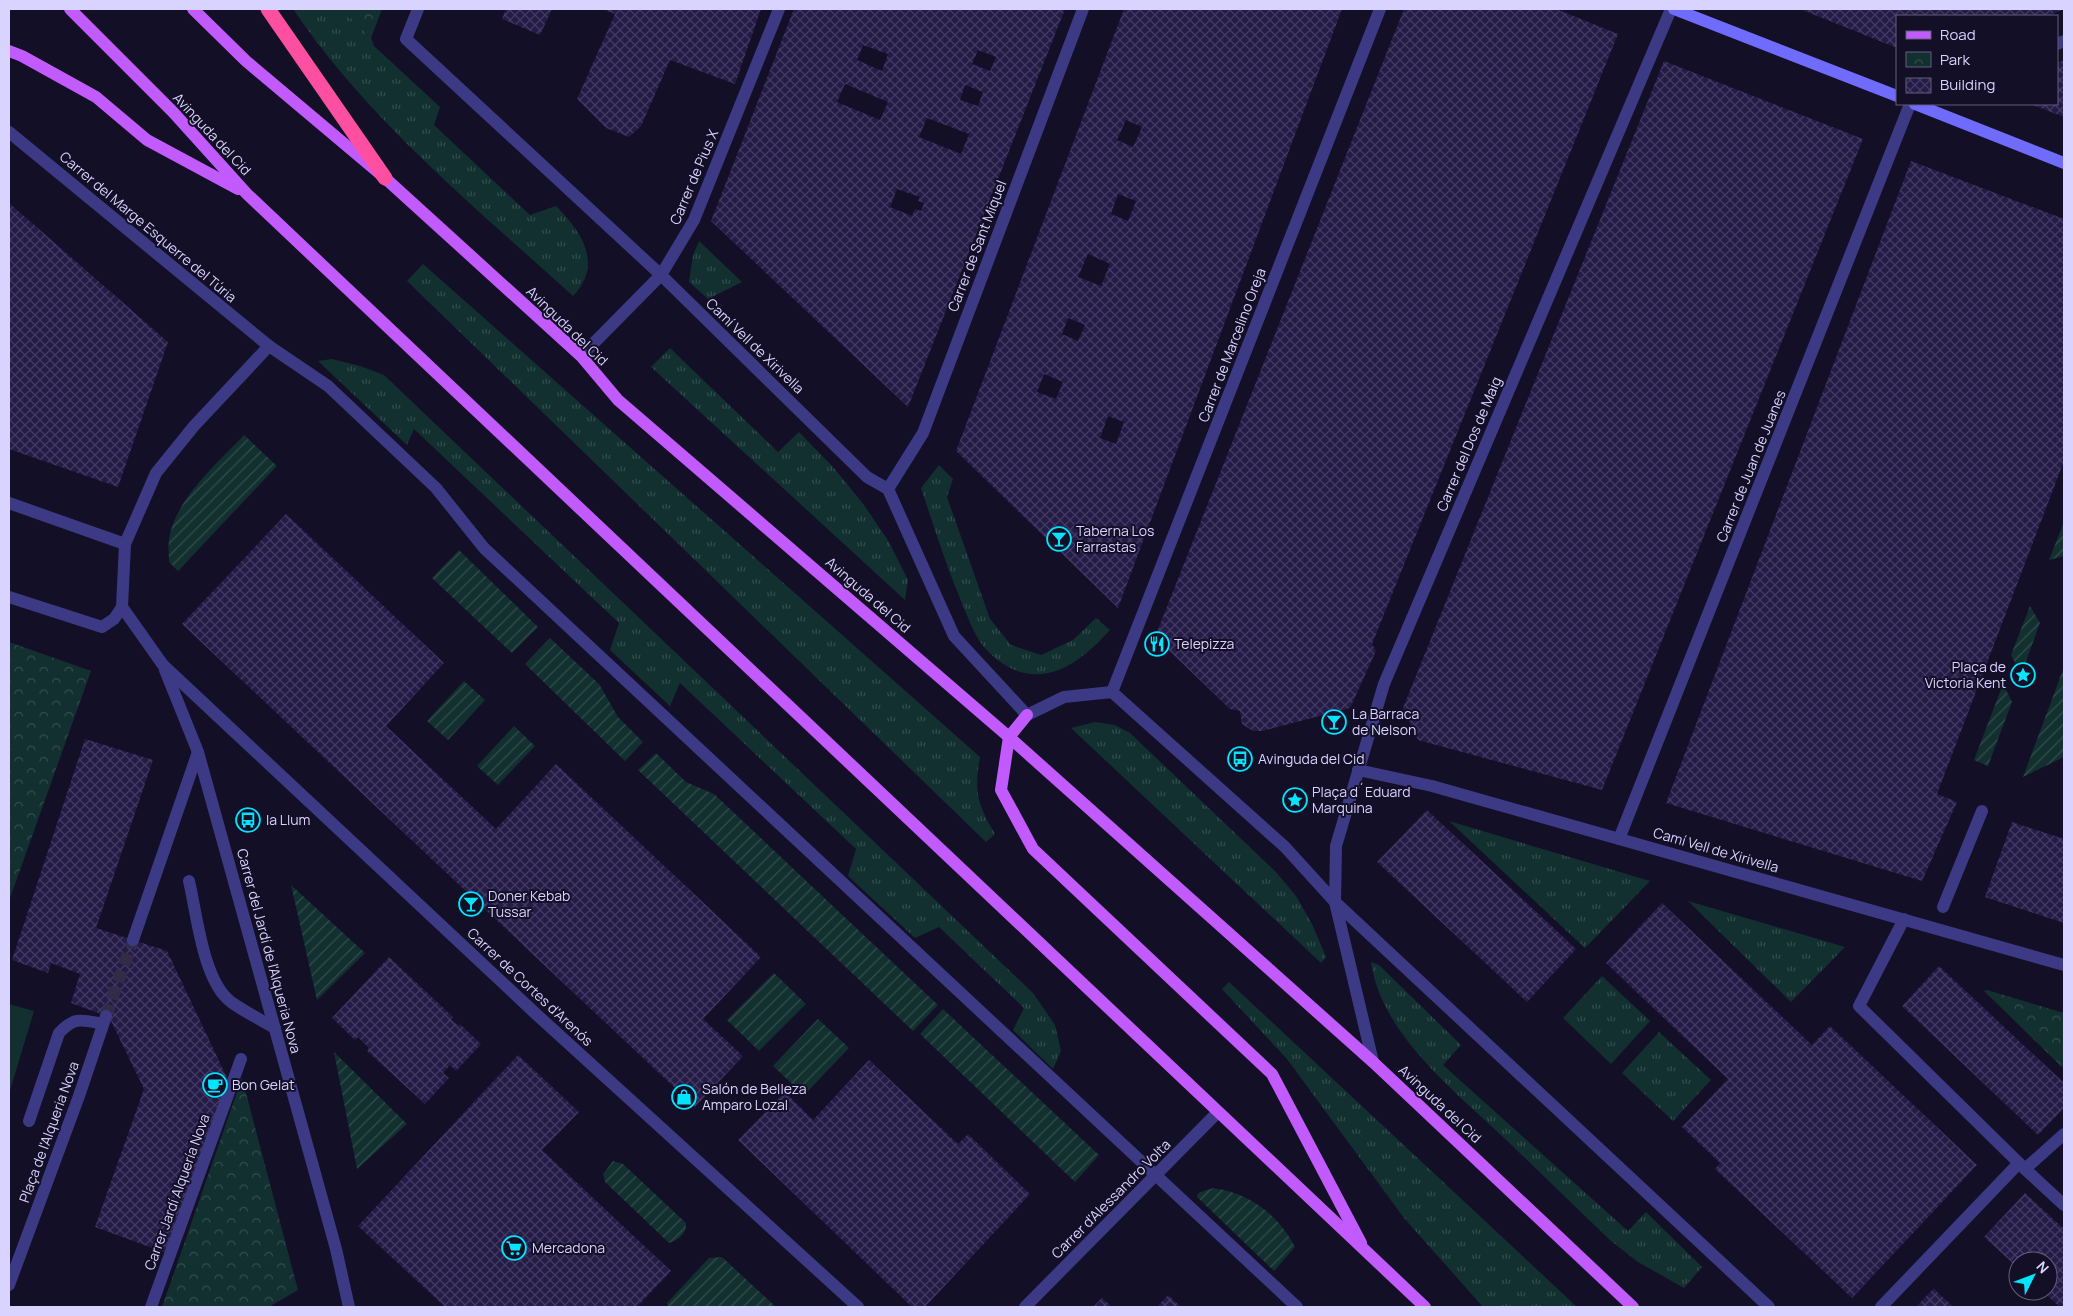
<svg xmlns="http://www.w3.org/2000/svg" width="2073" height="1316" font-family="Manrope,sans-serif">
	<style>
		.grass { fill: url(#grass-tufts) }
		.park { fill: url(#park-crowns) }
		.garden { fill: url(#garden-furrows) }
		.pitch { fill: #12302f }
		.building { fill: url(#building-cross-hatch); fill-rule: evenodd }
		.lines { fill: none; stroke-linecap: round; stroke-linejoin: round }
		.street-tunnel { stroke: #312d47; stroke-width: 12; stroke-dasharray: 12 6; stroke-linecap: butt }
		.lane { stroke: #3d3a85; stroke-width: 12 }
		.street { stroke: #3d3a85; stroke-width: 12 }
		.secondary { stroke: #6f6bff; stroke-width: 12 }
		.primary { stroke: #c25bff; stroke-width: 12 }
		.highway { stroke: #ff4fa3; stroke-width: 15 }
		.labels { text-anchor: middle; stroke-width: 4; stroke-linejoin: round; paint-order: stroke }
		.street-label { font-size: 14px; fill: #d9d4ff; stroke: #130f26 }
		.poi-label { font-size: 14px; fill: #d9d4ff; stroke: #130f26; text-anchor: start }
	</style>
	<defs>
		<pattern id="grass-tufts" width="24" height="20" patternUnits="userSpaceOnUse" patternTransform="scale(1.25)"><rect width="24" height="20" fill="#12302f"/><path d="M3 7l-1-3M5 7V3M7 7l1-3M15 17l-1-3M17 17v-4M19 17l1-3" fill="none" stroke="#344d4e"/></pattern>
		<pattern id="park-crowns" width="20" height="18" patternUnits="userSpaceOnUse" patternTransform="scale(1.25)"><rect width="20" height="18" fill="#12302f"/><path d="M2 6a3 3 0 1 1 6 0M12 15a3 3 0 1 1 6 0" fill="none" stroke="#344d4e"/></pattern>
		<pattern id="garden-furrows" width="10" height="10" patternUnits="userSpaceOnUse" patternTransform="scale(1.25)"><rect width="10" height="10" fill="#12302f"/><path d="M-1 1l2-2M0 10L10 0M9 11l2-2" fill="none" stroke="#344d4e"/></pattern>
		<pattern id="building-cross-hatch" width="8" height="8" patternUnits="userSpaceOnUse" patternTransform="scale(1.25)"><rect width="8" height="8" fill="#241b47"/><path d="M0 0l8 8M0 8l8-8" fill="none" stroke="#433b63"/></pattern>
	</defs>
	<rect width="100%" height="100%" fill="#130f26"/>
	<!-- grass -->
	<g class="grass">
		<path d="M293,9H342L371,38L374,46L440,107L434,125L530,215L556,206C581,231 604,264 573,296C474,206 368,120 293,9Z"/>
		<polygon points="699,241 742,282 708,299 689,282 693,255"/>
		<path d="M423,264L980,757C974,792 977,804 995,834L986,842L407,281Z"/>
		<polygon points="670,348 778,452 799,432 834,468 864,505 889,542 908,580 905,600 651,367"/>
		<polygon points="332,359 360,366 384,375 1033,993 1055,1025 1061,1051 1053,1069 1013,1030 1024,1008 939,927 915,938 848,876 856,849 680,683 670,706 610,650 619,623 414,429 407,445 318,361"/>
		<path d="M939,465L953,479L947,497L990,619L1011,645L1041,655L1073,640L1096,618L1110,630C1098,643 1085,656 1069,665C1037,683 1008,674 984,647C975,636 969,620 963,606C947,568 934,527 921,488Z"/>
		<polygon points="1095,722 1115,725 1130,733 1276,872 1296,896 1312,924 1326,957 1321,963 1071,728"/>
		<polygon points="1449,821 1650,881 1585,948"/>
		<polygon points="1688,901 1845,947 1791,1002"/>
		<path d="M1371,962L1379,965L1461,1045L1443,1065L1628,1231L1646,1212L1702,1267L1684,1288L1638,1262L1611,1241C1575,1207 1540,1172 1504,1138C1455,1091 1381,1034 1371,962Z"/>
		<polygon points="1602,976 1650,1021 1611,1064 1563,1018"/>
		<polygon points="1229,982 1577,1307 1483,1307 1404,1218 1287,1059 1222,989"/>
		<polygon points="1659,1032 1711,1080 1673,1121 1622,1073"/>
	</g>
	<!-- park -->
	<g class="park">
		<polygon points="342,9 382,9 371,38"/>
		<polygon points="9,642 91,671 9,901"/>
		<polygon points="1987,990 2064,1013 2064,1069 1984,991"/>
		<polygon points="242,1078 298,1290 269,1307 162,1307"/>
	</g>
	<!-- garden -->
	<g class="garden">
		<path d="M244,435L277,466L178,571L169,562C169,555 168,546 169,539C175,499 218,463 244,435Z"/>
		<polygon points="2064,522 2064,556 2049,560"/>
		<polygon points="459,550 538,627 512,653 432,578"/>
		<polygon points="2030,606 2040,623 2021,675 2011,655"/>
		<polygon points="550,638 599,684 618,717 643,742 625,761 525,664"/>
		<polygon points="2064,667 2064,757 2023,777"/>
		<polygon points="464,681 485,700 448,740 427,721"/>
		<polygon points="2003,684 2012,702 1988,766 1974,760"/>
		<polygon points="514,726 535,746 498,785 477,766"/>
		<polygon points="656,753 686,782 714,794 938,1005 913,1031 638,770"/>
		<polygon points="291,885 365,953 317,1000"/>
		<polygon points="774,973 806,1004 759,1051 727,1020"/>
		<polygon points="943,1009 1099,1155 1075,1182 920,1034"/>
		<polygon points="818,1019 849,1048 804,1095 773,1066"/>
		<polygon points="334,1052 407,1124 357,1169"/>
		<path d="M613,1161L623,1164L686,1223C687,1234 678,1240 669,1243L605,1182L603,1174Z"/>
		<path d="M1213,1188C1249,1193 1278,1214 1295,1247L1274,1271L1197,1197L1198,1193Z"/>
		<polygon points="722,1257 776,1307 668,1307 667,1303 709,1258"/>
	</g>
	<!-- pitch -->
	<polygon class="pitch" points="9,1004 34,1011 9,1094"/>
	<!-- building -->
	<g class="building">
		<polygon points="506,9 552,9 540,35 502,19"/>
		<polygon points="602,9 761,9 735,84 670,60 641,126 629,137 606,128 577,99 615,14"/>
		<path d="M794,9H1065L908,407L711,221ZM863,45L888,54L882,71L857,60ZM978,50L996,57L990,71L972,64ZM845,84L888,102L880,120L837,102ZM965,85L983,92L978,106L960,100ZM927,118L969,134L961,154L919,137ZM897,189L920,197L918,201L924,203L921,211L915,209L912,216L890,207Z"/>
		<path d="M1124,9H1342L1118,608L956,451ZM1126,120L1142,127L1133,147L1117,140ZM1118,194L1136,201L1128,221L1111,214ZM1088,254L1110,264L1101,286L1078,277ZM1068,318L1085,325L1078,341L1062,334ZM1044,374L1063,382L1056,399L1037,392ZM1108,416L1124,422L1116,444L1100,438Z"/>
		<polygon points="1404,9 1556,9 1618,34 1372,644 1376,651 1350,708 1262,731 1253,731 1242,724 1240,711 1230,709 1155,637"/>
		<polygon points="1800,9 2064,9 2047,16 1897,16 1897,48"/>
		<polygon points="2064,60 2064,117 2030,104 2057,104 2057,63"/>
		<polygon points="1664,61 1863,139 1602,790 1418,740 1403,708"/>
		<polygon points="1911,161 2064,219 2064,461 1937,794 1957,802 1922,881 1666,803"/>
		<polygon points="9,203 168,342 118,487 9,449"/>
		<polygon points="286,514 444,663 386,726 496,829 556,764 761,957 703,1019 743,1056 695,1107 182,624"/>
		<polygon points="85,739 153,760 96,928 167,951 229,1082 166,1253 95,1227 144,1089 109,1017 71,1003 80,974 51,963 48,973 12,960"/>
		<polygon points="1427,810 1576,949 1527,1002 1377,862"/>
		<polygon points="2012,822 2064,839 2064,923 1985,897"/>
		<polygon points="1662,903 1812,1045 1830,1026 1977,1165 1852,1298 1715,1169 1720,1163 1682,1127 1728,1079 1606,963"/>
		<polygon points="389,957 453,1017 451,1019 459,1026 460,1024 481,1044 456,1071 450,1065 443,1073 449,1078 425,1104 367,1051 369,1048 358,1037 355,1040 332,1018"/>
		<polygon points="1939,966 2064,1083 2064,1108 2038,1135 1902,1006"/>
		<polygon points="518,1055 579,1112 542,1150 671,1271 637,1307 445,1307 358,1226"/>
		<polygon points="869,1060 958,1144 968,1134 1030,1194 925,1307 912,1307 738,1140 785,1092 813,1120"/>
		<polygon points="2025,1193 2064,1229 2064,1307 2060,1307 2042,1291 2048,1291 2048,1261 2018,1261 2018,1268 1984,1237"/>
		<polygon points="1934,1288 1938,1293 1954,1307 1916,1307"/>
		<polygon points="1168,1295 1181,1307 1157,1307"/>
		<polygon points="1102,1298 1112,1307 1093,1307"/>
	</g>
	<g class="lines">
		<!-- street-tunnel -->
		<polyline class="street-tunnel" points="106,1016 133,940"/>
		<!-- lane -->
		<g class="lane">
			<path d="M189,881C197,915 203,981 231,1002C245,1012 261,1020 275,1028"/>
			<path d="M29,1121L59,1033C75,1016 82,1020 103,1024"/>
		</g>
		<!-- street -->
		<g class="street">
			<polyline points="418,9 406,39 661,275 867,477 888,489 954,636 1027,715 1064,697 1112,692 1285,847 1335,902 1769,1307"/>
			<polyline points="2057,44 2064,41"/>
			<polyline points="9,132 269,346 328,386 436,488 484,548 1297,1307"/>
			<polyline points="269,346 194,426 156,473 125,544 122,607 163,665 535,1013 858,1307"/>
			<polyline points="581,356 661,275 694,220 779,9"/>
			<polyline points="888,489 923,433 1083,9"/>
			<polyline points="9,503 125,544"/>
			<polyline points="9,597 102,627 114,619 122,607"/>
			<polyline points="165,670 198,752 336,1249 349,1307"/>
			<polyline points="1112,692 1380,9"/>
			<polyline points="1358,770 1432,786 2064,965"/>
			<polyline points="1619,839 1910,104"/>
			<polyline points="1943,907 1982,811"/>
			<polyline points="1904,919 1859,1006 2025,1169"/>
			<polyline points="133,940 198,752"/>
			<polyline points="1373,1062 1335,902 1336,846 1384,684 1671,9"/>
			<polyline points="2064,1134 2025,1169 2064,1205"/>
			<polyline points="9,1285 79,1096 106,1016"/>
			<polyline points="151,1307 241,1059"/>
			<polyline points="1025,1307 1218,1112"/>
			<polyline points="1881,1307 2019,1163"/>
		</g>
		<!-- secondary -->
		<g class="secondary">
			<polyline points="1674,9 1897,96"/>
			<polyline points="1915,104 2064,163"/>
		</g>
		<!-- primary -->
		<g class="primary">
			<polyline points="70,9 173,112 247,194 1425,1307"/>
			<polyline points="193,9 246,61 385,178 581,356 618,400 1009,737 1373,1062 1633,1307"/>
			<polyline points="9,51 22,56 96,97 147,140 238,189"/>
			<polyline points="1027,715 1009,737 1001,790 1033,849 1272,1074 1361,1243"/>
		</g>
		<!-- highway -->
		<polyline class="highway" points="268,9 385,178"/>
	</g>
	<!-- icons -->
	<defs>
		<g id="bar-ring" transform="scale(1.25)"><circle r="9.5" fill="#130f26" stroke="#00e5ff" stroke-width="1.5"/><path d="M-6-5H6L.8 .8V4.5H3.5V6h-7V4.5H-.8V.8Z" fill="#00e5ff"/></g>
		<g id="restaurant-ring" transform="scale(1.25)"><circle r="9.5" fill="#130f26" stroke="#00e5ff" stroke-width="1.5"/><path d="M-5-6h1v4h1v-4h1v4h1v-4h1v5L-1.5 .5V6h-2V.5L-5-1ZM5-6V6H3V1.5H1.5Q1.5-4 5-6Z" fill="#00e5ff"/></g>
		<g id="sight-ring" transform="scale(1.25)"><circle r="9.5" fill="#130f26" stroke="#00e5ff" stroke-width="1.5"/><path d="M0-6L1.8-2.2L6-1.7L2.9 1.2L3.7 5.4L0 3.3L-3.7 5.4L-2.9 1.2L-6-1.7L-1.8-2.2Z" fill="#00e5ff"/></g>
		<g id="bus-ring" transform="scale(1.25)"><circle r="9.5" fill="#130f26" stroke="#00e5ff" stroke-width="1.5"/><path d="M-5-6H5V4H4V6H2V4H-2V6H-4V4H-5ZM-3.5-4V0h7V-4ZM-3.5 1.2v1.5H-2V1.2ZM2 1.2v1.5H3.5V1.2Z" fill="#00e5ff"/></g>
		<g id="cafe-ring" transform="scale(1.25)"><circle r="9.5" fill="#130f26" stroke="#00e5ff" stroke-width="1.5"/><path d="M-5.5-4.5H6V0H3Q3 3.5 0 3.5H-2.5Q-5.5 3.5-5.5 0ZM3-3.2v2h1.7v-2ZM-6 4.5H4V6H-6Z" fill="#00e5ff"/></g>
		<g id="shop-ring" transform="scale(1.25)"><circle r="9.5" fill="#130f26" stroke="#00e5ff" stroke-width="1.5"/><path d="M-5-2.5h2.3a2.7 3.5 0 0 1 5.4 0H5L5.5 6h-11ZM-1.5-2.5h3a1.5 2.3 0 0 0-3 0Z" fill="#00e5ff"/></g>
		<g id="supermarket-ring" transform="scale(1.25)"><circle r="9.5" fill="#130f26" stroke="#00e5ff" stroke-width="1.5"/><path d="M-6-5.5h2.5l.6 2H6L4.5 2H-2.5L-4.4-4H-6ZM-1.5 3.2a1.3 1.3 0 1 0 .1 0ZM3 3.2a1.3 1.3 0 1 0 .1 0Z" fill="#00e5ff"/></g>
	</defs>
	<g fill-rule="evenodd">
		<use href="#bar-ring" x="1059" y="539"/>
		<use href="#restaurant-ring" x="1157" y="644"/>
		<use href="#sight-ring" x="2023" y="675"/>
		<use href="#bar-ring" x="1334" y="722"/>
		<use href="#bus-ring" x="1240" y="759"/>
		<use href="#sight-ring" x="1295" y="800"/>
		<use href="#bus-ring" x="248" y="820"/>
		<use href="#bar-ring" x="471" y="904"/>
		<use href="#cafe-ring" x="215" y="1085"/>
		<use href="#shop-ring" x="684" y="1097"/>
		<use href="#supermarket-ring" x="514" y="1248"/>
	</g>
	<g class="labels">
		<!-- street labels -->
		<g class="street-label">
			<text transform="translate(212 134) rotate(47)" y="5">Avinguda del Cid</text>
			<text transform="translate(694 177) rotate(-67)" y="5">Carrer de Pius X</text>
			<text transform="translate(148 227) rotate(40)" y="5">Carrer del Marge Esquerre del Túria</text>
			<text transform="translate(977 246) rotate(-69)" y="5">Carrer de Sant Miquel</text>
			<text transform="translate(567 326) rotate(44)" y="5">Avinguda del Cid</text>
			<text transform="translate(1232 345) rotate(-69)" y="5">Carrer de Marcelino Oreja</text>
			<text transform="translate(755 346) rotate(44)" y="5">Camí Vell de Xirivella</text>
			<text transform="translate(1469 444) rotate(-67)" y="5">Carrer del Dos de Maig</text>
			<text transform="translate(1751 466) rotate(-68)" y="5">Carrer de Juan de Juanes</text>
			<text transform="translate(868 595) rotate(41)" y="5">Avinguda del Cid</text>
			<text transform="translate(1716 850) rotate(16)" y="5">Camí Vell de Xirivella</text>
			<text transform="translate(269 951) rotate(75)" y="5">Carrer del Jardí de l'Alqueria Nova</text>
			<text transform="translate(530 987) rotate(43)" y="5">Carrer de Cortes d'Arenós</text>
			<text transform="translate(1440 1104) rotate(43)" y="5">Avinguda del Cid</text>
			<text transform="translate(49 1132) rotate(-70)" y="5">Plaça de l'Alqueria Nova</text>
			<text transform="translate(177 1192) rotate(-70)" y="5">Carrer Jardí Alquería Nova</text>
			<text transform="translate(1111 1199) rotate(-45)" y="5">Carrer d'Alessandro Volta</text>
		</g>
		<!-- poi labels -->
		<g class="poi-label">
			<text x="1076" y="536">Taberna Los<tspan x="1076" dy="16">Farrastas</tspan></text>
			<text x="1174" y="649">Telepizza</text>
			<text x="2006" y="672" text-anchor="end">Plaça de<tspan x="2006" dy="16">Victoria Kent</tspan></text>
			<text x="1352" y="719">La Barraca<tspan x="1352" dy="16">de Nelson</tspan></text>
			<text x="1258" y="764">Avinguda del Cid</text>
			<text x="1312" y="797">Plaça d´Eduard<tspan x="1312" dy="16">Marquina</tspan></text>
			<text x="266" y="825">la Llum</text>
			<text x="488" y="901">Doner Kebab<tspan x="488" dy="16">Tussar</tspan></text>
			<text x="232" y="1090">Bon Gelat</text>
			<text x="702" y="1094">Salón de Belleza<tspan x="702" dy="16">Amparo Lozal</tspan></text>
			<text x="532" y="1253">Mercadona</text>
		</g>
	</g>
	<!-- border -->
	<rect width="2073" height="1316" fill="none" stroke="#d9d4ff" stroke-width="20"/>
	<!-- legend -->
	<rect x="1896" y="15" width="162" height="90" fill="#130f26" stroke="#625e7d"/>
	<rect x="1906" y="31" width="25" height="8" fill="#c25bff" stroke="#625e7d"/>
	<text x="1940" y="40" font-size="15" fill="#d9d4ff">Road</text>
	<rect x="1906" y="52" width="25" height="15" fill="url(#park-crowns)" stroke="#625e7d"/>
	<text x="1940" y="65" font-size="15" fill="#d9d4ff">Park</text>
	<rect x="1906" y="78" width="25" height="15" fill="url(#building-cross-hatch)" stroke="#625e7d"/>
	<text x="1940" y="90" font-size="15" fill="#d9d4ff">Building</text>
	<!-- north arrow -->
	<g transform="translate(2033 1276) rotate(48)"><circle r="24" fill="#130f26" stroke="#625e7d"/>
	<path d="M0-4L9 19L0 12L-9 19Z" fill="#00e5ff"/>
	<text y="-8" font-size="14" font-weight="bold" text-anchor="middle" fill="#d9d4ff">N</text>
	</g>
</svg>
